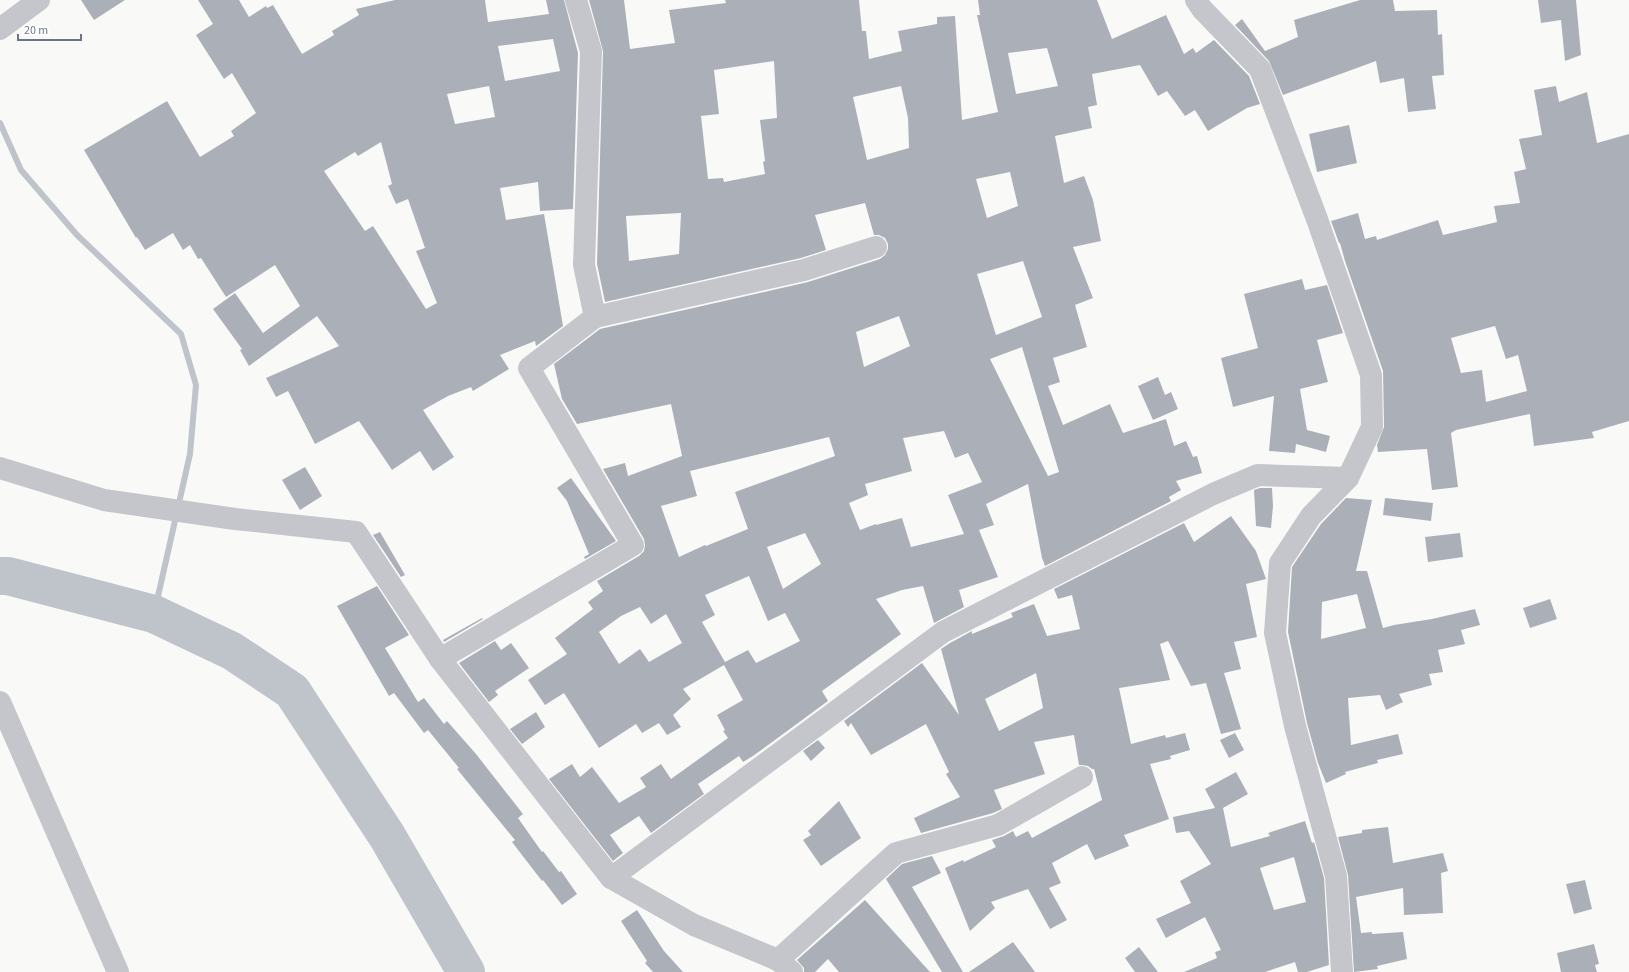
<svg xmlns="http://www.w3.org/2000/svg" width="1629" height="972" font-family="'Source Sans 3',sans-serif">
	<style>
		.lines { fill: none; stroke-linecap: round; stroke-linejoin: round }
		.stream { stroke: #bec4ca; stroke-width: 6 }
		.river { stroke: #bec4ca; stroke-width: 38 }
		.building { fill: #abb0b8; fill-rule: evenodd }
		.minor { stroke: #c4c6cb; stroke-width: 22 }
	</style>
	<rect width="100%" height="100%" fill="#f9faf8"/>
	<g class="lines">
		<!-- stream -->
		<polyline class="stream" points="0,123 21,170 77,235 181,334 196,385 190,454 154,614"/>
		<!-- river -->
		<polyline class="river" points="0,576 8,576 154,614 232,651 292,691 387,836 466,972"/>
	</g>
	<!-- building -->
	<g class="building">
		<polygon points="81,0 125,0 94,20"/>
		<path d="M198,0H239L249,17L266,6L267,8L273,5L302,54L334,35L332,31L359,15L356,9L395,0H485L488,22L549,14L546,0H564L578,53L573,209L540,211L538,182L500,188L506,220L544,214L563,326L536,346L535,341L500,355L509,369L473,391L471,387L448,396L423,410L454,457L433,471L420,451L392,470L359,421L315,444L288,391L276,397L266,378L339,346L317,316L249,366L240,350L242,349L213,309L235,293L263,333L300,306L275,265L226,297L201,258L198,259L190,245L183,250L173,233L145,250L137,237L136,238L84,150L167,101L200,157L234,136L231,131L256,113L232,73L224,79L196,35L213,24ZM553,39L560,71L505,81L498,46ZM489,86L495,117L455,124L447,94ZM381,142L392,184L388,186L396,204L408,199L425,248L416,251L437,303L426,309L373,226L365,231L324,171L355,152L358,156Z"/>
		<path d="M589,0H624L630,49L675,43L669,10L726,3L725,0H859L862,31H866L869,59L902,51L898,31L937,24V17L955,16L962,120L998,112L977,15H980L978,0H1097L1112,39L1166,15L1184,54L1193,48L1196,53L1214,40L1249,76L1260,104L1247,108L1208,131L1195,110L1185,116L1167,91L1158,96L1140,65L1092,74L1097,105L1088,107L1092,128L1055,136L1064,183L1084,176L1093,200L1101,241L1073,247L1093,298L1075,305L1087,347L1053,358L1060,382L1048,386L1063,425L1110,404L1123,433L1166,419L1174,446L1186,441L1193,457L1197,456L1202,473L1176,481L1181,490L1169,497L1171,501L1045,566L1042,558L1028,484L986,504L994,525L979,530L998,577L959,590L964,607L934,623L923,586L902,590L876,599L901,634L822,691L828,701L753,756L743,762L739,756L698,784L704,794L651,833L639,816L610,835L623,853L613,861L549,779L572,764L580,777L592,767L619,803L646,787L640,778L661,764L671,779L728,738L723,731L725,730L717,715L743,700L724,665L683,689L691,699L673,715L681,727L667,735L659,723L642,733L636,724L599,748L564,693L545,705L528,680L567,654L555,638L593,609L588,602L603,591L597,581L639,556L644,551L645,545L644,539L603,469L625,463L628,476L682,456L671,404L577,424L562,399L554,364L600,329L808,282L880,259L885,255L888,249V244L885,238L879,235H874L865,203L815,215L826,250L801,258L605,302L597,264L603,51ZM1047,48L1058,86L1016,94L1008,53ZM774,61L777,118L760,120L765,161L763,162L765,174L724,182L723,178L708,179L701,116L719,114L714,70ZM901,86L908,118L909,148L867,160L853,97ZM1010,172L1018,206L987,218L976,179ZM681,213L679,254L629,261L626,216ZM1023,261L1042,317L996,335L977,274ZM899,316L910,346L864,367L856,332ZM1022,347L1059,472L1048,476L990,359ZM944,431L955,458L968,453L982,482L948,495L964,534L911,547L902,518L876,525V524L860,530L849,503L868,495L865,484L912,471L903,438ZM829,437L835,456L735,492L748,529L706,546L705,545L679,557L661,506L697,496L690,471ZM805,533L821,564L783,589L767,547ZM749,576L768,621L785,613L800,641L756,663L748,650L725,662L702,622L715,615L705,595ZM640,607L651,624L666,614L682,643L649,662L640,649L619,664L599,632L621,616Z"/>
		<polygon points="1360,0 1393,0 1395,11 1437,10 1438,35 1442,34 1444,75 1432,76 1436,109 1408,112 1404,78 1380,83 1376,61 1283,95 1269,61 1235,25 1242,19 1265,51 1298,37 1294,20"/>
		<polygon points="1538,0 1576,0 1581,55 1565,61 1561,20 1541,23"/>
		<path d="M1556,86L1559,102L1587,92L1597,143L1629,134V421L1592,432L1594,438L1534,446L1530,414L1456,430L1451,433L1458,487L1432,490L1427,449L1378,452L1377,445L1384,427L1383,371L1345,261L1340,243H1339L1331,221L1358,213L1365,239L1376,236L1377,240L1438,220L1443,235L1497,222L1494,206L1520,203L1514,172L1526,169L1519,139L1542,135L1534,90ZM1495,326L1506,359L1518,355L1527,391L1486,402L1482,370L1461,373L1451,338Z"/>
		<polygon points="1349,125 1357,163 1317,172 1309,134"/>
		<polygon points="1302,279 1305,290 1327,285 1343,333 1317,340 1328,382 1300,389 1307,430 1330,436 1326,452 1296,444 1295,453 1269,451 1274,396 1233,407 1221,358 1258,348 1244,294"/>
		<polygon points="1158,377 1165,395 1171,392 1178,409 1153,420 1138,386"/>
		<polygon points="305,467 322,496 300,510 282,480"/>
		<polygon points="571,478 616,541 585,559 584,557 589,554 567,501 557,488"/>
		<polygon points="1260,488 1272,488 1273,506 1271,528 1256,526 1254,490"/>
		<path d="M1346,498L1372,500L1356,571H1367L1383,628L1394,625L1432,619L1475,609L1480,625L1461,630L1465,644L1438,650L1443,672L1429,674L1432,685L1399,694L1403,702L1386,710L1380,695L1348,698L1351,745L1398,734L1403,754L1377,760L1378,763L1345,772L1346,774L1326,783L1318,763L1307,723L1288,632L1292,567L1321,524ZM1357,594L1366,628L1321,639L1322,602Z"/>
		<polygon points="1385,498 1433,503 1431,521 1383,515"/>
		<path d="M1231,516L1256,551L1266,579L1246,584L1257,637L1234,642L1241,669L1224,673L1241,729L1221,734L1206,683L1191,686L1168,641L1160,644L1170,680L1119,688L1131,744L1165,735L1166,738L1185,733L1190,750L1170,756L1171,759L1150,764L1169,819L1124,835L1129,846L1095,860L1087,844L1052,863L1061,883L1049,888L1067,920L1050,929L1028,889L991,902L995,908L970,931L945,868L963,860L964,862L996,847L992,840L1004,836L1013,831L1016,837L1028,831L1032,838L1102,800L1094,769H1092L1088,766L1082,765H1079L1074,735L1034,742L1045,774L994,790L1002,809L993,813L921,833L914,818L960,797L946,774L949,772L926,724L871,755L851,723L848,727L844,721L922,663L959,715L941,649L950,643L972,631V634L1013,617L1011,613L1034,604L1047,636L1080,629L1072,595L1058,599L1054,589L1184,523L1194,542ZM1036,673L1043,708L999,731L985,699Z"/>
		<polygon points="380,532 405,575 401,577 373,535"/>
		<polygon points="1460,533 1463,557 1428,562 1425,537"/>
		<polygon points="377,586 409,635 385,648 418,702 424,698 444,724 447,721 476,754 523,814 518,818 542,852 543,851 559,872 561,871 577,894 562,905 543,880 542,881 512,842 515,840 457,769 459,768 428,730 424,733 394,693 389,696 337,606"/>
		<polygon points="1550,599 1557,619 1530,628 1523,608"/>
		<polygon points="482,618 483,619 444,642 443,640"/>
		<polygon points="495,641 501,650 511,643 529,668 495,691 498,695 489,702 459,663"/>
		<polygon points="536,712 545,727 522,744 510,729"/>
		<polygon points="1235,733 1244,750 1229,758 1220,740"/>
		<polygon points="818,740 825,748 811,761 803,751"/>
		<path d="M1236,772L1248,794L1223,808L1231,847L1270,836L1268,833L1305,821L1312,843L1314,842L1324,878L1329,965L1307,972H1298L1295,962L1265,972H1184L1217,958L1215,952L1221,950L1205,917L1166,938L1156,919L1191,903L1180,881L1211,864L1189,831L1176,833L1173,817L1215,808L1205,789ZM1294,857L1306,902L1274,910L1260,868Z"/>
		<polygon points="839,801 861,838 821,866 803,840 811,835 808,831"/>
		<polygon points="1388,827 1393,863 1443,853 1448,871 1441,873 1443,913 1404,915 1403,888 1356,897 1361,933 1372,932 1372,934 1403,932 1407,959 1377,966 1378,969 1354,972 1348,875 1338,837 1362,833 1362,830"/>
		<polygon points="932,856 941,873 912,887 963,972 942,972 886,879 902,864"/>
		<polygon points="1585,880 1592,909 1574,914 1566,884"/>
		<polygon points="865,900 930,972 839,972 828,959 815,972 804,972 804,968 797,960"/>
		<polygon points="637,910 664,951 683,972 653,972 645,963 647,961 621,921"/>
		<polygon points="1013,942 1035,972 969,972"/>
		<polygon points="1594,944 1599,964 1595,965 1597,972 1561,972 1557,953"/>
		<polygon points="1139,947 1158,972 1135,972 1125,958"/>
	</g>
	<g class="lines">
		<!-- minor -->
		<g class="minor">
			<polyline points="576,0 591,51 584,265 595,317 804,270 876,247"/>
			<polyline points="1196,0 1202,9 1260,69 1317,219 1371,375 1372,427 1348,478 1311,516 1280,563 1275,633 1295,726 1336,876 1342,972"/>
			<polyline points="0,29 39,0"/>
			<polyline points="0,468 104,500 235,519 356,532 440,659 611,878 694,925 778,960 792,972"/>
			<polyline points="440,659 633,545 529,368 595,317"/>
			<polyline points="0,702 118,972"/>
			<polyline points="611,878 943,632 1213,494 1258,475 1348,478"/>
			<polyline points="778,960 896,853 998,825 1082,777"/>
		</g>
	</g>
	<!-- scale -->
	<path d="M18 34v6h63v-6" fill="none" stroke="#6c7586" stroke-width="2"/>
	<text x="24" y="34" font-size="12" fill="#6c7586" stroke="#ffffff" stroke-width="3" paint-order="stroke">20 m</text>
</svg>
